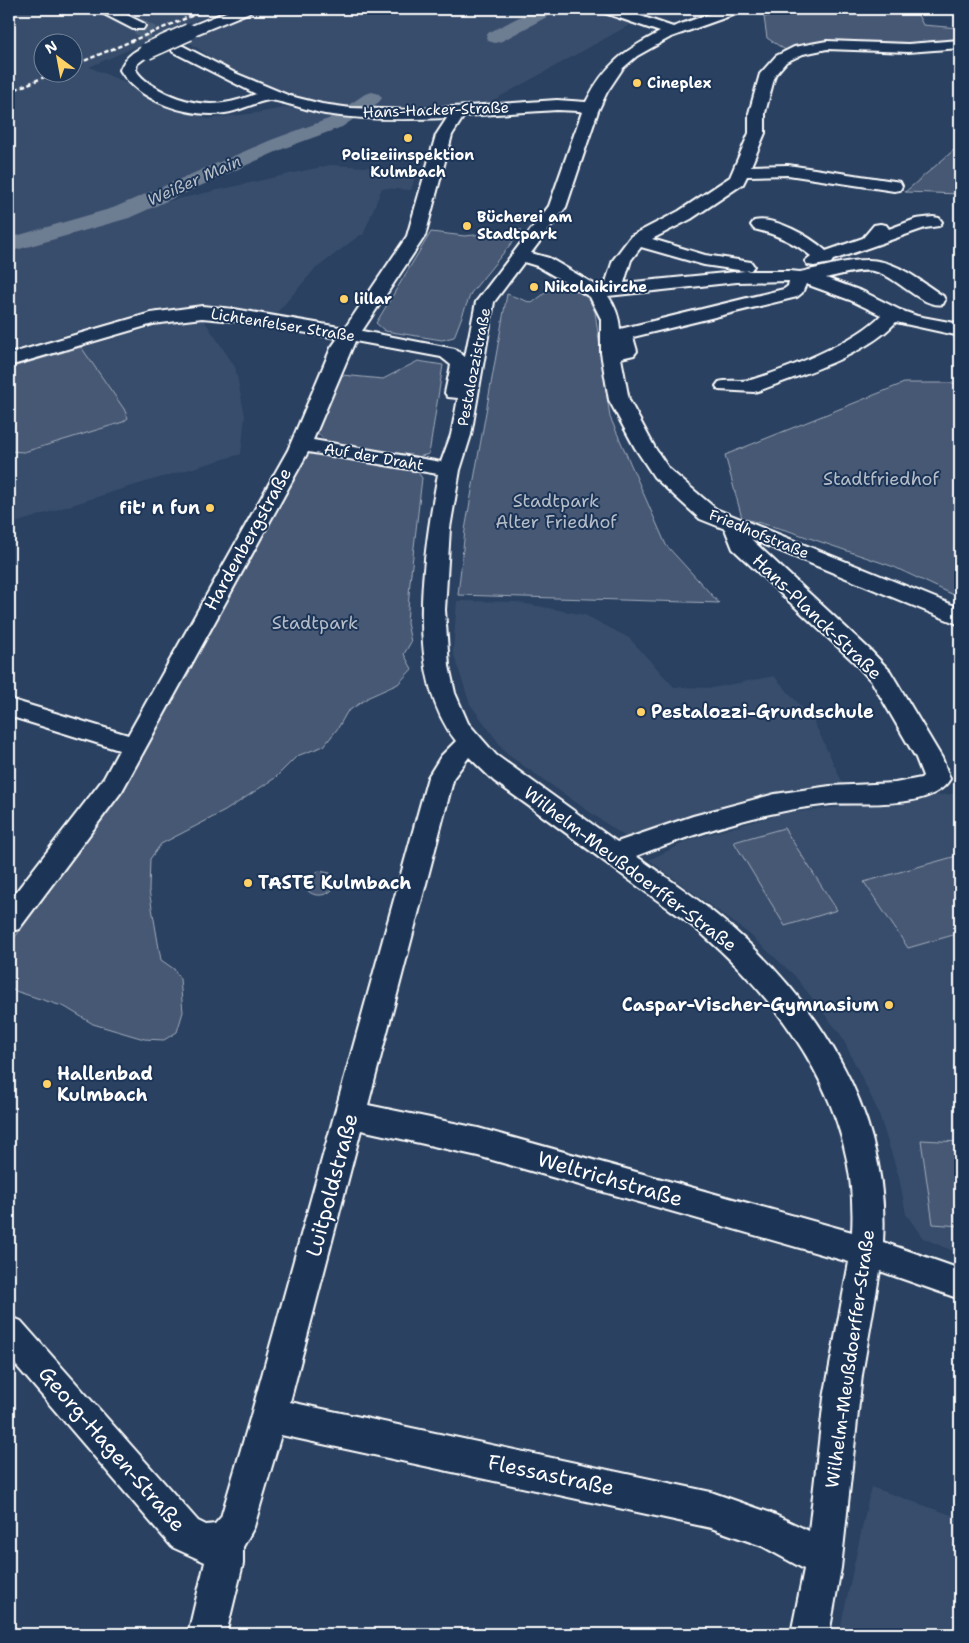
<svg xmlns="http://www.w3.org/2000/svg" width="969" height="1643" font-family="'Shantell Sans',sans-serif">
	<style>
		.built { fill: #394e6c; fill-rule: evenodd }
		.green { fill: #465975; stroke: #a2acba }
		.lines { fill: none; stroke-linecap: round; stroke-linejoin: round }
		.river { fill: #6d7d92; fill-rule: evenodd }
		.minor-tunnel { stroke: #4a5e79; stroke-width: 16; stroke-dasharray: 16 8; stroke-linecap: butt }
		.minor-casing { stroke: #fff; stroke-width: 4 }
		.minor { fill: #1d3557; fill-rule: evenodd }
		.rail { stroke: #fff; stroke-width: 2.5; stroke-dasharray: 4.5 2.5; stroke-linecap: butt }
		.minor-bridge-casing { stroke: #fff; stroke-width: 19; stroke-linecap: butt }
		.minor-bridge { stroke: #1d3557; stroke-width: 16 }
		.poi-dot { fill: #ffd166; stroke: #1d3557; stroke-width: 2 }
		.labels { text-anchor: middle; stroke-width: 4; stroke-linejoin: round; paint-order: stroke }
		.far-poi-label { font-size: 15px; font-weight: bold; fill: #fff; stroke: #1d3557; text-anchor: start }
		.far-street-label { font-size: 15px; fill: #fff; stroke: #1d3557 }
		.far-water-label { font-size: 16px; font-style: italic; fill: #b6bec8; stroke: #1d3557 }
		.park-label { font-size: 18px; fill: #b5bdc8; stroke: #1d3557 }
		.poi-label { font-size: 18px; font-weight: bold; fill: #fff; stroke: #1d3557; text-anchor: start }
		.street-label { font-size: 18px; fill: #fff; stroke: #1d3557 }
		.near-street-label { font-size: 21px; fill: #fff; stroke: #1d3557 }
	</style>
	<rect width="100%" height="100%" fill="#2a4161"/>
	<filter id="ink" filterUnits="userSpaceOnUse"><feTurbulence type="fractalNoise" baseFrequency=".02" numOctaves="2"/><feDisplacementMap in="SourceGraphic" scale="10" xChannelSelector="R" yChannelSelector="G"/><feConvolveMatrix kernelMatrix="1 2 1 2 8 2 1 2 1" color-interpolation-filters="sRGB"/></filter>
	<g filter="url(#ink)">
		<!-- built -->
		<g class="built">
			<path d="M9,9H223L89,67L122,81L154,101L208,119L256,113L296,106L330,118L226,160L127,206L9,241ZM42,42H72V72H42Z"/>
			<polygon points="252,9 589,9 633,23 483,106 404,110 338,109 288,95 239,77 183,38"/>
			<polygon points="330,165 417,170 411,190 382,188 363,235 360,235 314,270 276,314 231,307 202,305 168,308 138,314 9,351 9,251 151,205"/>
			<polygon points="204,320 235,367 245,416 241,454 125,488 9,525 9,368 171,322"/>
			<polygon points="457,601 516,602 585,615 629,638 674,687 712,688 774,676 813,720 844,786 795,790 736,802 627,838 507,754 470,704 453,652"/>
			<polygon points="960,793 960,1254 923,1238 906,1214 899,1177 878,1111 841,1035 794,975 748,933 649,860 690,840 780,814"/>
			<polygon points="871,1487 960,1518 960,1634 839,1634"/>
		</g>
		<!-- green -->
		<g class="green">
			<polygon points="804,9 915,9 923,25 959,28 960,42 908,47 811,45 787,51 767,38 764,17"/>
			<polygon points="960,147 960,194 905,192 955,149"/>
			<polygon points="522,230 471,293 454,337 442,340 385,331 376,323 431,232 465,236"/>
			<polygon points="562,280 589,299 595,312 610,417 666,545 719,603 458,595 465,530 507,294 532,303"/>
			<polygon points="81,347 124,409 128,418 123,422 24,452 9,451 9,368"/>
			<polygon points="418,361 443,365 429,454 414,458 326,441 315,431 342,375 383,379"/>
			<polygon points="904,383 960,383 960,598 894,567 789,531 742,518 725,455"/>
			<polygon points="304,449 415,468 422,478 410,582 407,623 411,642 404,654 412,669 398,684 369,697 347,712 338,728 324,746 297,756 275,778 225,811 161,844 150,859 149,890 161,960 174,969 180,979 183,1012 177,1032 164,1040 144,1039 93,1024 65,1007 9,989 9,946 121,783"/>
			<polygon points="784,828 837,910 785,926 734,842"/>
			<polygon points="960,855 960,933 908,948 864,882"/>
			<path d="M319,871L330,873L336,880C336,898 307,901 304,883L308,876Z"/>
			<polygon points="921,1140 960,1142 960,1226 933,1224"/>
		</g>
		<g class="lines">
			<!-- river -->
			<g class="river">
				<polygon points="535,9 557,9 554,13 502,41 495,43 488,41 486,37 488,33"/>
				<polygon points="372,92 379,94 382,98 379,102 342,127 285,148 129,218 9,252 9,238 113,208 271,140 328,119 365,94"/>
			</g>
			<!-- minor-tunnel -->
			<polyline class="minor-tunnel" points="138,26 178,49"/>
			<!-- minor casing -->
			<g class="minor-casing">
				<g id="minor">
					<polygon points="98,9 115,9 143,23 145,26 143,29 133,29 100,12"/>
					<polygon points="233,9 252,9 250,12 194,35 184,35 182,32 184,29"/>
					<path d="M600,9H620L673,27L723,9H743L741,12L671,37L637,56L623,68L607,92L598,111L566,207L531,253L549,258L599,287L605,285L613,260L631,236L679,211L730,177L749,133V113L760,74L776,56L794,47L827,41L908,44L960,40V48L908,52L827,49L803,54L786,62L775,75L765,113V133L751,166L788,165L894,181L900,182L902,186L900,190L894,191L788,175L747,176L743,184L691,219L652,239L705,255L751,262L754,266L751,270L745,271H790L800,272C820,268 846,260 866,260C895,259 920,281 943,296L945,300L943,304C922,309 896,275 873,271C858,269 840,275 826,278L864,292L900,310L917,316L960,324V336L896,322C866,355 803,374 761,390L754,392L719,390L716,386L719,382C730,379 743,383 754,379C788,369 857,341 881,315L850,300L806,284L802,293L797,297L633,337L637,351L634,355L621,358L629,400L655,448L669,469L716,509L960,608V625L751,539L869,649L890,671L942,758L950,779C932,810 863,802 831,804C812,806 793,809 775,813C727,823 681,839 636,856C664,876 693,895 719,917C816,997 891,1112 883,1242L960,1269V1299L880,1271L862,1375L841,1568L829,1634H791L804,1569L762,1546L711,1528L281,1435L254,1527L243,1547V1564L226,1634H188L205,1562L172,1547L9,1357V1316L21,1321L198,1521L206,1525L215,1524L221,1517L251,1415L428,777L441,756L456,741C403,675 424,551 438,474L308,452L122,791L19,929L9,932V901L104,778L119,750L9,716V699L128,735L288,450L331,348L338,338L234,321L202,318L153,324L9,366V354L151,313L202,306L234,309L345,328L407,236L436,135L447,118C406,120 365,120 325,114C314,112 275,99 269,100C255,102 240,111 225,113C190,118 139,102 120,70C124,58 139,44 152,48L154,51L137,64L136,70C143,81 155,87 166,93C200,108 222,107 256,94L173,52L171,49L173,46H183L235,73L290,96L322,104L351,108L409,110L557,100L586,102C605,64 624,51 660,32L602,12ZM557,110L579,111L582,112L549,206L476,302L465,357L455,349L362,331L425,236L452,135L464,116ZM641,247L704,265L745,271L624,283L631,260ZM524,262L537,266L590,297L601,319V353L609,400L635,448L654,477L700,519L725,529L733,549L853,661L872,682L916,758L923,776L921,778L895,783L830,786L775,794L693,816L617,842L496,755L468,723L455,693L449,666L445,610L450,528L460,470L471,435L494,302ZM789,281L788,286L784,289L620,329C619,316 615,306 608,296L737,282ZM355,341L441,357L451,365L445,393L448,397L458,398L451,435L441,462L313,440ZM469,757L494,781C539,813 584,846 628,879C652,897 678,914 701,933C789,1009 859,1112 852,1232L478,1128L368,1105L454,777ZM361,1130L478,1156L849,1262L824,1398L809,1531L771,1513L711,1492L290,1402Z"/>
					<polygon points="786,9 803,9 801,12 792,14 787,13"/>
					<path d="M933,217L939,218L942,222L939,226L925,228L833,260L831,263L814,266L808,265L805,261L811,256C794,242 775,234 754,229L751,225L754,221C775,216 811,237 826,251L863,238L874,225L880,224L886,225L889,229L916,219Z"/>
				</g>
			</g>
			<!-- minor -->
			<use href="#minor" class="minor"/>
			<!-- rail -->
			<g class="rail">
				<polyline points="72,66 208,9"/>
				<polyline points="9,92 56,72"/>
			</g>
			<!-- minor-bridge casing -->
			<g class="minor-bridge-casing">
				<polyline id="minor-bridge" points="147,51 189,32"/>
			</g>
			<!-- minor-bridge -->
			<use href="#minor-bridge" class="minor-bridge"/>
		</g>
	</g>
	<!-- markers -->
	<g class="poi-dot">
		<circle cx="637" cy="83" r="5"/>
		<circle cx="408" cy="138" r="5"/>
		<circle cx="467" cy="226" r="5"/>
		<circle cx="534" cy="287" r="5"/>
		<circle cx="344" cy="299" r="5"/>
		<circle cx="210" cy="508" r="5"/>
		<circle cx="641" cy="712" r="5"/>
		<circle cx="248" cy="883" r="5"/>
		<circle cx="889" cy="1005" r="5"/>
		<circle cx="47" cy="1084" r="5"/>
	</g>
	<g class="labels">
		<!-- far-poi labels -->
		<g class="far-poi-label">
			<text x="647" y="88">Cineplex</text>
			<text x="408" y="160" text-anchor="middle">Polizeiinspektion<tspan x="408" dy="17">Kulmbach</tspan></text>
			<text x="477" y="222">Bücherei am<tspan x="477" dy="17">Stadtpark</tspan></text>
			<text x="544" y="292">Nikolaikirche</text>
			<text x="354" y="304">lillar</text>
		</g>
		<!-- far-street labels -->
		<g class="far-street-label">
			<text transform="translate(436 110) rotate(-2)" y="5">Hans-Hacker-Straße</text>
			<text transform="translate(283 325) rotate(9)" y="5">Lichtenfelser Straße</text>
			<text transform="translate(474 367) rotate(-79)" y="5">Pestalozzistraße</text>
			<text transform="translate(374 457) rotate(10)" y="5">Auf der Draht</text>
			<text transform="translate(759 534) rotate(22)" y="5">Friedhofstraße</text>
		</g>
		<!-- far-water labels -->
		<g class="far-water-label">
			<text transform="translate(194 180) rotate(-24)" y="6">Weißer Main</text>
		</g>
		<!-- park labels -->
		<g class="park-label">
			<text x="881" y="485">Stadtfriedhof</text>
			<text x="556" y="507">Stadtpark<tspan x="556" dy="21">Alter Friedhof</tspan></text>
			<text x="315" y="629">Stadtpark</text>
		</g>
		<!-- poi labels -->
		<g class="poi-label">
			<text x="200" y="514" text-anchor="end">fit' n fun</text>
			<text x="651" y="718">Pestalozzi-Grundschule</text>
			<text x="258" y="889">TASTE Kulmbach</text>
			<text x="879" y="1011" text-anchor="end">Caspar-Vischer-Gymnasium</text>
			<text x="57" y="1080">Hallenbad<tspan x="57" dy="21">Kulmbach</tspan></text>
		</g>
		<!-- street labels -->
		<g class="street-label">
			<text transform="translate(248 539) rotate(-61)" y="6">Hardenbergstraße</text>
			<text transform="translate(817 617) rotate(44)" y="6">Hans-Planck-Straße</text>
			<text transform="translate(630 869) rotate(37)" y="6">Wilhelm-Meußdoerffer-Straße</text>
			<text transform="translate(850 1359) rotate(-82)" y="6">Wilhelm-Meußdoerffer-Straße</text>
		</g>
		<!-- near-street labels -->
		<g class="near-street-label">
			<text transform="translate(610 1179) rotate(16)" y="7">Weltrichstraße</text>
			<text transform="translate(332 1185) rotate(-75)" y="7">Luitpoldstraße</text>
			<text transform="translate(112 1449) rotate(49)" y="7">Georg-Hagen-Straße</text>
			<text transform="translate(551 1475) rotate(12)" y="7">Flessastraße</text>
		</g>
	</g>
	<!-- margin -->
	<rect width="969" height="1643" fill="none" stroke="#1d3557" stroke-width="30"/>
	<rect x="15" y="15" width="939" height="1613" fill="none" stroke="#fff" stroke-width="2" filter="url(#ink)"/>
	<!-- north arrow -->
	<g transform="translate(58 58) rotate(328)"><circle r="24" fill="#1d3557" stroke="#77869a"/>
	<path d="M0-4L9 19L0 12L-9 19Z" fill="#ffd166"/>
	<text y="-8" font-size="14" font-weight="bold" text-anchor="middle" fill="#ffffff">N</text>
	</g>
</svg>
